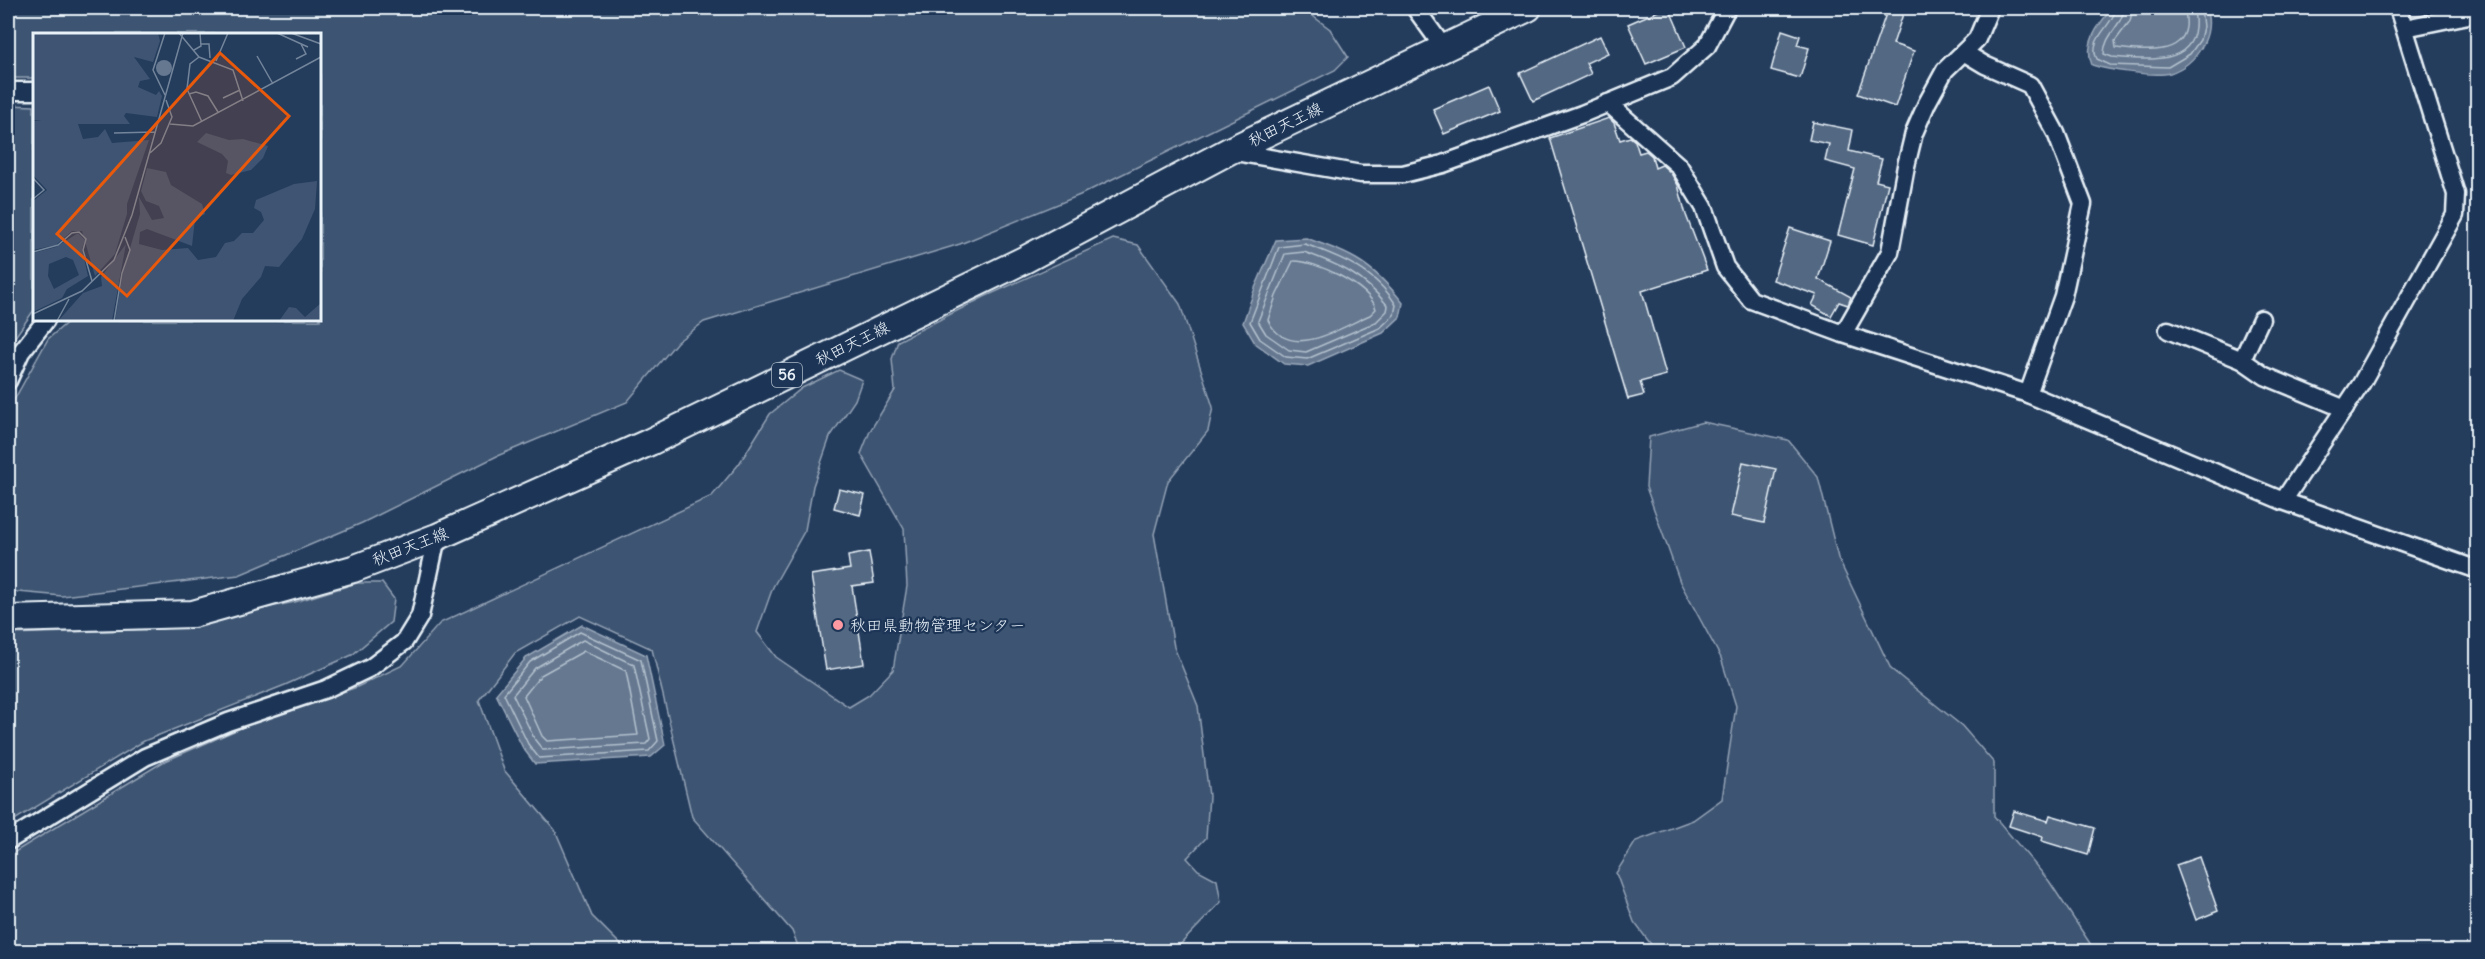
<svg xmlns="http://www.w3.org/2000/svg" width="2485" height="959" font-family="Delius,'Klee One',sans-serif">
	<style>
		.green { fill: #3e5472; stroke: #93a2b5; stroke-width: 1.5 }
		.water { fill: #657890; stroke: #99a8ba; stroke-width: 1.5 }
		.lines { fill: none; stroke-linecap: round; stroke-linejoin: round }
		.shore { stroke: #b4c1ce; stroke-width: 1.5 }
		.building { fill: #536782; stroke: #e8f1f8; stroke-width: 1.5 }
		.minor-casing { stroke: #e8f1f8; stroke-width: 21 }
		.primary-casing { stroke: #e8f1f8; stroke-width: 30 }
		.minor { stroke: #1d3557; stroke-width: 16 }
		.primary { stroke: #1d3557; stroke-width: 26 }
		.poi-dot { fill: #ff9aa2; stroke: #1d3557; stroke-width: 2 }
		.labels { text-anchor: middle; stroke-width: 4.5; stroke-linejoin: round; paint-order: stroke }
		.shield { fill: #1d3557; stroke: #abb9c8; stroke-width: 1.5 }
		.shield-label { font-size: 15px; font-weight: bold; fill: #e8f1f8 }
		.street-label { font-size: 16px; fill: #e8f1f8; stroke: #1d3557 }
		.poi-label { font-size: 16px; fill: #e8f1f8; stroke: #1d3557; text-anchor: start }
		.inset-road { fill: none; stroke: #73859b; stroke-width: 1.5 }
		.view { fill: #e8590c; fill-opacity: 0.15; stroke: #e8590c; stroke-width: 3 }
		.inset-edge { fill: none; stroke: #e8f1f8; stroke-width: 3 }
	</style>
	<rect width="100%" height="100%" fill="#253d5d"/>
	<filter id="ink" filterUnits="userSpaceOnUse"><feTurbulence type="fractalNoise" baseFrequency=".0167" numOctaves="2"/><feDisplacementMap in="SourceGraphic" scale="12" xChannelSelector="R" yChannelSelector="G"/><feConvolveMatrix kernelMatrix="1 2 1 2 8 2 1 2 1" color-interpolation-filters="sRGB"/></filter>
	<g filter="url(#ink)">
		<!-- green -->
		<g class="green">
			<polygon points="8,8 1302,8 1330,29 1348,57 1335,70 1080,195 960,244 704,322 677,342 627,402 497,456 362,523 239,575 62,596 8,591 8,411 48,339 70,320 320,320 320,34 34,34 34,78 8,78"/>
			<polygon points="8,105 34,106 34,310 8,347"/>
			<path d="M1113,239L1138,245L1180,304L1213,407L1208,431L1168,481L1154,534L1174,647L1198,706L1209,796L1206,838L1187,858L1198,870L1217,880L1221,902L1174,951L1092,952C1079,943 1054,944 1042,952L800,951L792,931L692,817L652,649L580,616L515,653L479,700L504,770L555,830L592,916L627,951H8V856L163,762L250,724L357,687L403,665L440,623L712,496L739,464L770,414L802,388L839,370L862,380L855,400L830,437L813,486L805,530L773,587L757,632L776,657L849,707L869,695L893,670L907,586L904,529L861,454L870,431L895,390L892,359L898,341L984,297Z"/>
			<polygon points="1703,422 1788,440 1818,477 1838,558 1891,669 1962,726 1994,763 1994,816 2049,881 2095,951 1656,951 1634,922 1616,873 1636,841 1693,820 1722,799 1736,706 1721,658 1680,582 1646,487 1649,437"/>
			<polygon points="357,583 382,583 394,599 391,622 352,655 285,685 144,741 8,824 8,634 163,629 295,602"/>
		</g>
		<!-- water -->
		<g class="water">
			<path d="M2112,8H2206C2215,35 2197,64 2170,73C2155,77 2107,70 2092,65C2083,43 2099,24 2112,8Z"/>
			<path d="M1306,238C1353,255 1371,262 1403,303L1400,317L1383,333L1308,366L1284,364L1255,343L1243,323L1255,288L1276,240Z"/>
			<polygon points="582,625 646,655 665,745 651,757 535,764 523,748 496,694 526,658"/>
		</g>
		<g class="lines">
			<!-- shore -->
			<g class="shore">
				<path d="M2116,8C2114,25 2087,39 2097,59L2110,65L2168,67L2190,54L2200,40L2203,27L2201,8"/>
				<path d="M2124,8C2123,25 2104,35 2104,54L2112,57C2139,59 2192,68 2195,27C2196,20 2194,14 2194,8"/>
				<path d="M2133,8L2130,21L2115,41L2116,48C2137,50 2182,58 2186,27C2187,21 2185,14 2185,8"/>
				<path d="M1305,244C1341,257 1376,271 1396,305L1394,315L1380,328L1307,359L1286,357L1260,339L1250,322L1279,247Z"/>
				<path d="M1304,252C1340,265 1363,275 1388,306L1387,311L1376,322L1306,352L1289,350L1266,334L1258,321L1285,254Z"/>
				<path d="M1293,261C1315,260 1370,286 1376,309L1370,315C1339,328 1289,363 1268,320L1276,296Z"/>
				<polygon points="580,632 641,660 658,741 649,751 539,758 528,744 504,694 530,662"/>
				<polygon points="583,640 634,665 650,739 646,744 543,750 535,740 513,695 535,668"/>
				<polygon points="584,651 626,671 638,735 547,741 542,736 524,696 541,675"/>
			</g>
		</g>
		<!-- building -->
		<g class="building">
			<polygon points="1665,8 1669,8 1686,47 1646,64 1628,24"/>
			<polygon points="1888,8 1905,8 1893,44 1914,51 1895,107 1858,94"/>
			<polygon points="1782,30 1800,36 1797,45 1809,48 1800,78 1771,70"/>
			<polygon points="1600,36 1608,53 1586,63 1591,74 1533,101 1520,73"/>
			<polygon points="1489,85 1500,111 1444,134 1433,109"/>
			<polygon points="1609,118 1614,123 1620,140 1630,137 1635,141 1639,153 1646,151 1652,156 1655,168 1662,165 1671,173 1678,185 1686,215 1707,270 1642,291 1666,375 1640,382 1644,395 1628,399 1550,138"/>
			<polygon points="1813,122 1853,130 1849,151 1882,159 1876,181 1888,184 1873,245 1838,235 1855,169 1825,161 1829,144 1809,140"/>
			<polygon points="1790,228 1830,241 1818,279 1851,297 1848,305 1839,302 1831,316 1812,305 1817,295 1773,280"/>
			<polygon points="1743,462 1776,469 1764,523 1731,516"/>
			<polygon points="839,489 865,495 860,515 834,508"/>
			<polygon points="869,552 874,583 852,586 864,664 826,670 811,575 850,569 848,556"/>
			<polygon points="2014,811 2048,821 2050,815 2095,828 2088,855 2042,841 2043,837 2009,826"/>
			<polygon points="2199,857 2218,911 2196,920 2176,865"/>
		</g>
		<g class="lines">
			<!-- minor casing -->
			<g class="minor-casing">
				<g id="minor">
					<polyline points="1415,8 1444,48"/>
					<polyline points="2405,28 2478,13"/>
					<polyline points="1965,53 1985,65 2030,85 2056,133 2083,204 2063,296 2028,394"/>
					<polyline points="8,91 34,91"/>
					<polyline points="1608,103 1679,166 1704,207 1725,267 1751,300 1843,334 2028,394 2283,501 2478,570"/>
					<polyline points="1230,151 1361,174 1403,174 1443,164 1582,114 1672,77 1707,46 1727,8"/>
					<polyline points="2168,330 2242,360 2265,376 2345,409"/>
					<polyline points="1843,334 1890,252 1906,166 1914,133 1927,103 1945,70 1977,39 1990,8"/>
					<polyline points="2242,360 2261,319"/>
					<polyline points="8,381 21,352 46,320"/>
					<polyline points="2283,501 2361,384 2455,215 2456,194 2398,8"/>
					<polyline points="8,841 145,757 228,722 326,689 370,668 404,642 420,616 437,537"/>
				</g>
			</g>
			<!-- primary casing -->
			<g class="primary-casing">
				<polyline id="primary" points="8,619 193,614 353,569 437,537 650,442 1026,259 1229,151 1528,8"/>
			</g>
			<!-- minor -->
			<use href="#minor" class="minor"/>
			<!-- primary -->
			<use href="#primary" class="primary"/>
		</g>
	</g>
	<!-- markers -->
	<circle class="poi-dot" cx="838" cy="625" r="6"/>
	<g class="labels">
		<!-- shield labels -->
		<rect class="shield" x="772" y="363" width="30" height="24" rx="4.5"/>
		<g class="shield-label">
			<text x="787" y="380">56</text>
		</g>
		<!-- street labels -->
		<g class="street-label">
			<text transform="translate(1285 124) rotate(-26)" y="6">秋田天王線</text>
			<text transform="translate(852 343) rotate(-26)" y="6">秋田天王線</text>
			<text transform="translate(410 546) rotate(-21)" y="6">秋田天王線</text>
		</g>
		<!-- poi labels -->
		<g class="poi-label">
			<text x="850" y="631">秋田県動物管理センター</text>
		</g>
	</g>
	<!-- overview -->
	<g transform="translate(33 33)">
		<rect width="288" height="288" fill="#253d5d"/>
		<path d="M0,0H125L127,8L120,29L101,24L117,46L107,48L105,54L123,62L126,58L129,63L124,84L93,80L91,83L97,91H45L50,106L65,104L72,96L79,110L116,107L94,171V181L82,221L62,243L49,198H39L23,212L0,217V168L14,157L0,142V88H9L0,87ZM173,100L196,107L210,106L235,113L230,125L218,137L198,142L193,140L195,128L189,121L164,109ZM114,135L133,139L138,152L169,171L172,181L162,186L159,213L114,196L107,199L106,211L129,217L155,215L165,227L183,224L192,210L201,208L209,200H220L231,187L228,179L221,175L223,167L261,151L284,148L282,176L269,206L246,234L232,233L228,244L209,266L200,288H82L90,239L107,181L106,164L119,187L131,185L126,173L113,168L108,158ZM45,200L52,207L49,216L55,243L34,256L29,265L0,279V220L23,214ZM33,224L40,227L46,242L21,256L15,243L16,231ZM93,211L79,288H25L50,260L69,253L68,244ZM288,270V288H246L256,274L263,275L272,284Z" fill="#3e5472" fill-rule="evenodd"/>
		<path d="M123 35a8 8 0 1 1 16 0a8 8 0 1 1-16 0Z" fill="#657890"/>
		<path class="inset-road" d="M132,0L120,37L132,62M146,0L166,24L200,37L210,68M244,0L275,14M258,0L288,11M168,11H176L177,25M161,17L168,13L167,0M224,23L240,51M166,24L157,31L154,56L169,89M263,26L273,21L268,11M183,28L195,0M156,61L163,59L175,63L185,79M190,65L207,57M137,91L160,93L288,24M81,100L122,99M117,120L128,110L139,84L133,67M0,145L11,157L0,166M0,219L25,212L39,200L46,199L53,206L50,217L59,248M0,281L49,258L81,227L99,182L150,0M24,288L36,266M81,288L89,240L97,217L92,204"/>
		<path class="view" d="M187,20L256,83L94,263L24,201Z"/>
		<rect width="288" height="288" class="inset-edge"/>
	</g>
	<!-- margin -->
	<rect width="2485" height="959" fill="none" stroke="#1d3557" stroke-width="30"/>
	<rect x="15" y="15" width="2455" height="929" fill="none" stroke="#e8f1f8" stroke-width="2" filter="url(#ink)"/>
</svg>
